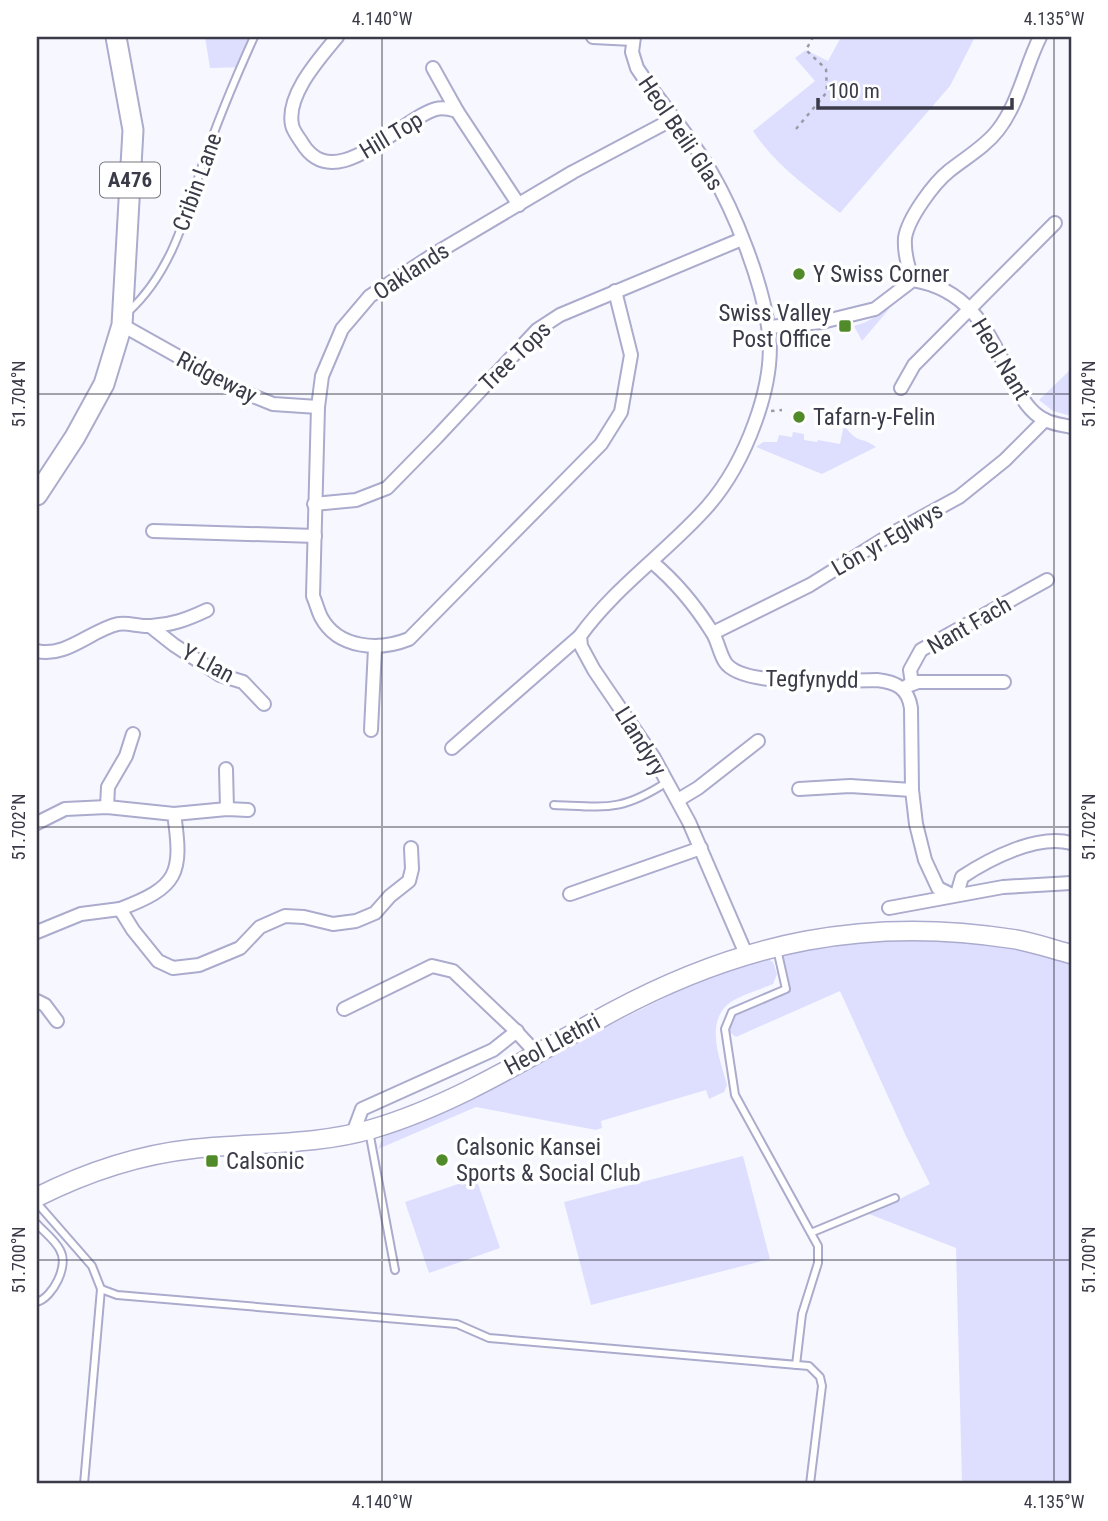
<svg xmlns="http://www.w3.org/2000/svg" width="1108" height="1521" font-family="'Roboto Condensed',sans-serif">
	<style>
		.green { fill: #dedfff }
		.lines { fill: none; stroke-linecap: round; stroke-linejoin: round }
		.service-casing { stroke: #ababcd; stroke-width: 10 }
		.minor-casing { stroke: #ababcd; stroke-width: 16 }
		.secondary-casing { stroke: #ababcd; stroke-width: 21 }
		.primary-casing { stroke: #ababcd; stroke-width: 23 }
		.path { stroke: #9a9ba5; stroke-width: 2.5; stroke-dasharray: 3.5 5; stroke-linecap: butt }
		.service { stroke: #fff; stroke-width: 6 }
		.minor { stroke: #fff; stroke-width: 12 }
		.secondary { stroke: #fff; stroke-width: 18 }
		.primary { stroke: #fff; stroke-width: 19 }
		.ticks { fill: none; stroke: #3a3a48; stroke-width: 2; stroke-opacity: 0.45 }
		.poi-dot { fill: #518b29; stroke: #fff; stroke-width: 2.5 }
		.labels { text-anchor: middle; stroke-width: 7; stroke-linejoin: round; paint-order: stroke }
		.shield { fill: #fff; stroke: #75757f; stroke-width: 2 }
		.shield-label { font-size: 21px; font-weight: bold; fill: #3a3a48 }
		.street-label { font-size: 23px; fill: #3a3a48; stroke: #fff }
		.poi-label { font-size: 23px; fill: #3a3a48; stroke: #fff; text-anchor: start }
		.neatline { fill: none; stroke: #3a3a48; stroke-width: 2.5 }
		.ticks-label { font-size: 18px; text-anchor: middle; fill: #3a3a48 }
	</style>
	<rect width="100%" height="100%" fill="#f7f8ff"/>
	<!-- green -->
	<g class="green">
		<polygon points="205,37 259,37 246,67 210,68"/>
		<path d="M841,37H975L950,86L840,213C808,188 775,165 753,131L815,81L795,58L806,50L828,61Z"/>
		<polygon points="890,308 862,341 854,326 866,322"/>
		<polygon points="1071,369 1071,416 1053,411 1039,400"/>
		<path d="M844,425C859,446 860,435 876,447L822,474L756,447L763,442H777L779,435L792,437L793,432L804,434V440L817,442L818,440L840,444Z"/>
		<polygon points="927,929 1071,956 1071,1484 962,1484 956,1248 869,1214 930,1184 906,1136 840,991 736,1037 725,1029 732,1012 786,989 776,945"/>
		<path d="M766,958L773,962L777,974L773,984C761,989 735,997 727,1005C705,1026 721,1061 727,1085L724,1092L709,1099L706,1090L601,1121L602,1128L596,1130L476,1107L378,1149L383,1137L715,973Z"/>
		<polygon points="743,1156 770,1259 591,1305 564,1202"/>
		<polygon points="476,1178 500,1248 429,1273 405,1202"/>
	</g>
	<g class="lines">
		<!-- service casing -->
		<g class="service-casing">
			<g id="service">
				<path d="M128,312C170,274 185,219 202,166C217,122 235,79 254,37"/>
				<path d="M554,805C606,807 621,812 667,782"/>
				<polyline points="777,949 786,989 732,1012 725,1029 735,1095 818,1246 818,1263 802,1314 796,1365"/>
				<polyline points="369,1131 395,1270"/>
				<polyline points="37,1203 92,1266 101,1289 84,1484"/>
				<path d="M37,1224C44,1232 55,1240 60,1250C69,1266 53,1297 37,1302"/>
				<polyline points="813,1232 895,1198"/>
				<polyline points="101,1289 117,1295 457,1324 489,1338 809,1366 820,1377 822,1386 810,1484"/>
			</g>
		</g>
		<!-- minor casing -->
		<g class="minor-casing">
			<g id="minor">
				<path d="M337,37C319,59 286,95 292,125C293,131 299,138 302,143C335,197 398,120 436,109C443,107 450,109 457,111L519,205"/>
				<polyline points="593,37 633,39"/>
				<path d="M634,37L632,52L637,68C660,103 690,135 711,172C735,213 761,279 768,326C778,383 744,465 707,507C667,552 615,587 580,636L581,646L594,670L654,758L689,822L746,954"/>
				<polyline points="433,68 457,111"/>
				<path d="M913,280C908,267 904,252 905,238C908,218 934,183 949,171C965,158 985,147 998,130C1019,103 1025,67 1040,37"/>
				<path d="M615,291L631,355L621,412L601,444L409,639C379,651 338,649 321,617C318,611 316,603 313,596L318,407L322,376L342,329L370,296L433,255L573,172L673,119"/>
				<polyline points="122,325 238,390 273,404 318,407"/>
				<path d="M769,327L822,322L875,309L913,280C973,290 989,335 1014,383C1021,397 1030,413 1045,420C1053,424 1063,425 1071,427"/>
				<polyline points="901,388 914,365 1055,223"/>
				<polyline points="314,504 356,500 387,488 436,438 537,330 560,315 742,239"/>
				<polyline points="153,531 315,536"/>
				<path d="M652,562C676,582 695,605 712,632C718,641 719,652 725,662C742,689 845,680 877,680C896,682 908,688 911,708L912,790L916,824L925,860L938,888L952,895"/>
				<polyline points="150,626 174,645 220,675 243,682 264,704"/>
				<polyline points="713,633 810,585 895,532 959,497 1005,460 1045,420"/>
				<path d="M37,651C66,658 91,630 118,624C128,622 140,627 151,626C172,625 188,619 207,610"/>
				<polyline points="912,684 910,670 921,650 1047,580"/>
				<polyline points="907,686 918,682 1004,682"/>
				<polyline points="371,730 375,648"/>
				<polyline points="452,748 580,636"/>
				<polyline points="226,769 227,809"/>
				<polyline points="799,789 850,786 912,790"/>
				<polyline points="678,800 698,788 758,741"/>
				<polyline points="107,807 108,787 126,756 133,734"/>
				<polyline points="174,814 227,809 248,810"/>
				<path d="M37,823L65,809L107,807L174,814C183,874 178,887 120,909L133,930L158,961L173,968L199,965L240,948L260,927L285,916L304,917L333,924L356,921L375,913L390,896L409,881L412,869L411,848"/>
				<polyline points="570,894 701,848"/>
				<path d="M957,894L962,877C989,859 1037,834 1071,843"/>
				<polyline points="889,908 1003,887 1071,883"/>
				<polyline points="37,932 81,914 120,909"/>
				<polyline points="37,1001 45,1005 57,1021"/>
				<polyline points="344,1009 432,966 453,971 514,1029 537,1054"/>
				<polyline points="353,1133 362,1109 493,1050 517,1031"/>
			</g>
		</g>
		<!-- secondary casing -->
		<g class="secondary-casing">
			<path id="secondary" d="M37,1197C87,1172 137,1155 192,1149C252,1142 314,1146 372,1129C457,1104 534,1054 612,1012C742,942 867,916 1013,939C1032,942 1052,949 1071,954"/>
		</g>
		<!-- primary casing -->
		<g class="primary-casing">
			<polyline id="primary" points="37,495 75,437 104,384 122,325 133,130 116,37"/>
		</g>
		<!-- path -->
		<g class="path">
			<polyline points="796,129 827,92 826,69 806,50 813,37"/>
			<polyline points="771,411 782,410"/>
		</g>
		<!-- service -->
		<use href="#service" class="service"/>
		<!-- minor -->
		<use href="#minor" class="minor"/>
		<!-- secondary -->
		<use href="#secondary" class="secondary"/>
		<!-- primary -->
		<use href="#primary" class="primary"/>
	</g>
	<!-- ticks -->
	<path class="ticks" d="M382,37V1484M1054,37V1484M37,394H1071M37,827H1071M37,1260H1071"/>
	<!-- markers -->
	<g class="poi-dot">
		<circle cx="799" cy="274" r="7"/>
		<rect x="838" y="319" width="14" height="14" rx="3.5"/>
		<circle cx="799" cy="417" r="7"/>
		<circle cx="442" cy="1160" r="7"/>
		<rect x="205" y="1154" width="14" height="14" rx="3.5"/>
	</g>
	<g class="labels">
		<!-- shield labels -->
		<rect class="shield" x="100" y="162.5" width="60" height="35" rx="5"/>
		<g class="shield-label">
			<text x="130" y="187">A476</text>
		</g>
		<!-- street labels -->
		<g class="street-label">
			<text transform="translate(681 133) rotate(56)" y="8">Heol Beili Glas</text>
			<text transform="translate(391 135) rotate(-31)" y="8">Hill Top</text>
			<text transform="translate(197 182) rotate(-70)" y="8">Cribin Lane</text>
			<text transform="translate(411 271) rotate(-33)" y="8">Oaklands</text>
			<text transform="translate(515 356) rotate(-44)" y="8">Tree Tops</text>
			<text transform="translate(1001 359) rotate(59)" y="8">Heol Nant</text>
			<text transform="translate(217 377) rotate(27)" y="8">Ridgeway</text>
			<text transform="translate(887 539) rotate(-30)" y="8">Lôn yr Eglwys</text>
			<text transform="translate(969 625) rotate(-30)" y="8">Nant Fach</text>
			<text transform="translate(208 663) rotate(28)" y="8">Y Llan</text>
			<text transform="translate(812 679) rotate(1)" y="8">Tegfynydd</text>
			<text transform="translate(641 741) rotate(58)" y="8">Llandyry</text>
			<text transform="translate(552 1044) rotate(-28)" y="8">Heol Llethri</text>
		</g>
		<!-- poi labels -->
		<g class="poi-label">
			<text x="813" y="282">Y Swiss Corner</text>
			<text x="831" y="321" text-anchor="end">Swiss Valley<tspan x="831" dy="26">Post Office</tspan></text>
			<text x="813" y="425">Tafarn-y-Felin</text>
			<text x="456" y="1155">Calsonic Kansei<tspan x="456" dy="26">Sports &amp; Social Club</tspan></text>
			<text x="226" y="1169">Calsonic</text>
		</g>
	</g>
	<!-- border -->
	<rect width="1108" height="1521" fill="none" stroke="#ffffff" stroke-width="77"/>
	<!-- scale -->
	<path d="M818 98v10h194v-10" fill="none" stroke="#3a3a48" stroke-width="3.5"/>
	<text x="828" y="98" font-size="21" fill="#3a3a48" stroke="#ffffff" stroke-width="5" paint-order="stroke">100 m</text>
	<rect x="38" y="38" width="1032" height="1444" class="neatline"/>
	<g class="ticks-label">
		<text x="382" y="25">4.140°W</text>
		<text x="1054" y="25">4.135°W</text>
		<text transform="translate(19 394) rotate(-90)" y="6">51.704°N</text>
		<text transform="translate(1089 394) rotate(-90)" y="6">51.704°N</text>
		<text transform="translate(19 827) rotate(-90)" y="6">51.702°N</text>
		<text transform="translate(1089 827) rotate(-90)" y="6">51.702°N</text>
		<text transform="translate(19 1260) rotate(-90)" y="6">51.700°N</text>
		<text transform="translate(1089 1260) rotate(-90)" y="6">51.700°N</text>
		<text x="382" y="1508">4.140°W</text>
		<text x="1054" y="1508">4.135°W</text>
	</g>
</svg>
